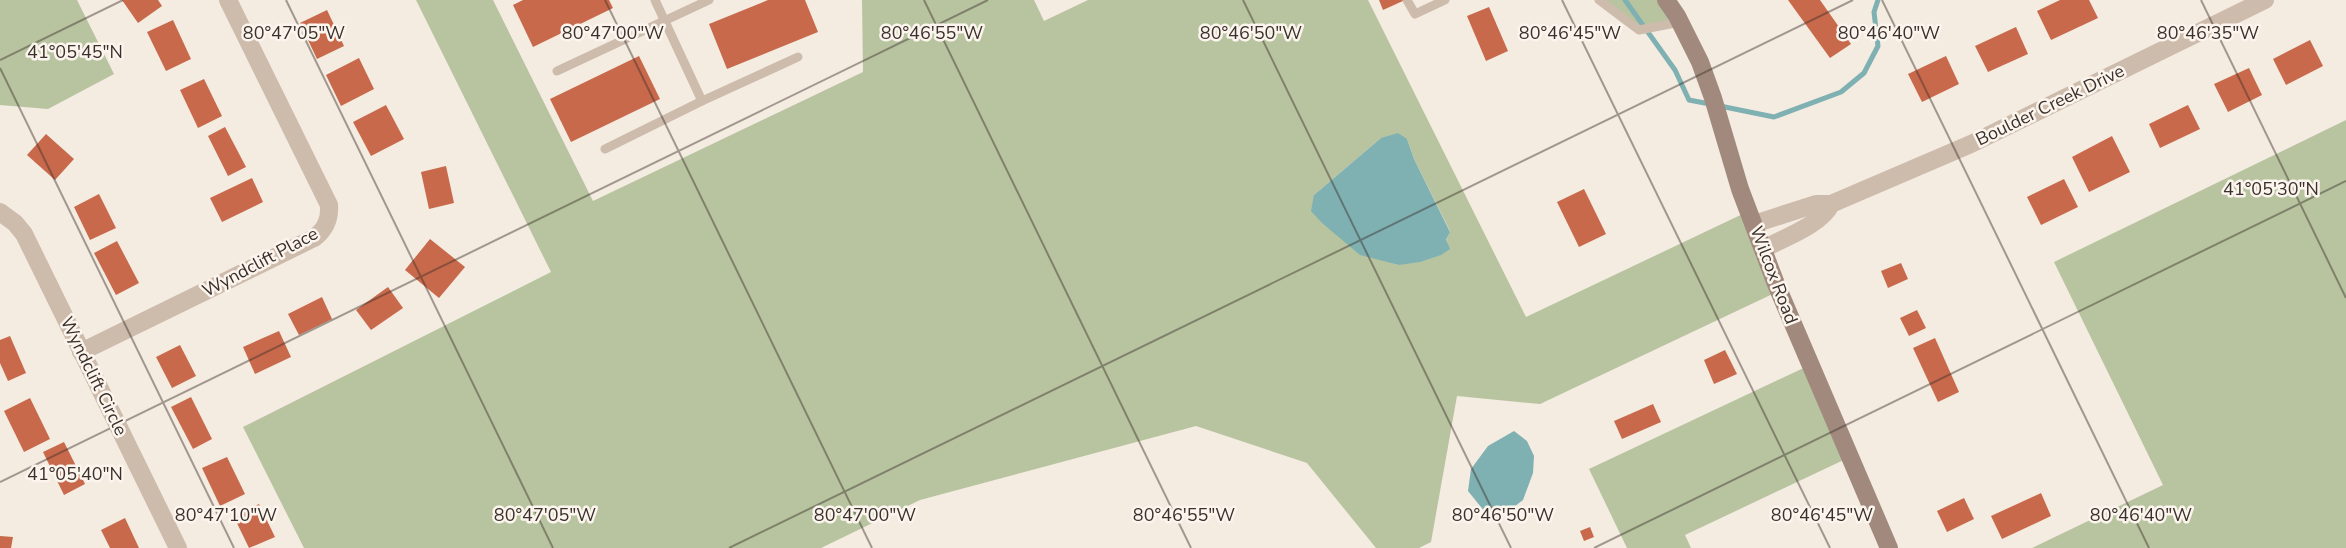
<svg xmlns="http://www.w3.org/2000/svg" width="2346" height="548" font-family="'Nunito Sans',sans-serif">
	<style>
		.green { fill: #b8c4a0; fill-rule: evenodd }
		.water { fill: #7fb0b2 }
		.lines { fill: none; stroke-linecap: round; stroke-linejoin: round }
		.stream { stroke: #7fb0b2; stroke-width: 5 }
		.building { fill: #c8694b }
		.lane { stroke: #cdbbac; stroke-width: 9 }
		.street { stroke: #cdbbac; stroke-width: 18 }
		.secondary { stroke: #a18a7d; stroke-width: 18 }
		.ticks { fill: none; stroke: #3b302b; stroke-width: 2; stroke-opacity: 0.45 }
		.labels { text-anchor: middle; stroke-width: 5; stroke-linejoin: round; paint-order: stroke }
		.street-label { font-size: 18px; fill: #3b302b; stroke: #fbf5ee }
		.ticks-label { font-size: 18px; text-anchor: middle; fill: #3b302b; stroke: #fbf5ee; stroke-width: 5; stroke-linejoin: round; paint-order: stroke }
	</style>
	<rect width="100%" height="100%" fill="#f4ebe1"/>
	<!-- green -->
	<g class="green">
		<polygon points="0,0 77,0 114,74 48,109 0,105"/>
		<path d="M416,0H493L593,201L863,72L862,0H1034L1044,21L1088,0H1368L1526,317L1749,211L1779,291L1540,404L1457,396L1431,542L1419,548H1376L1307,463L1196,426L920,500L821,548H304L243,427L551,272ZM1381,138L1407,139L1414,159L1450,231L1446,241L1399,265L1383,260L1314,195Z"/>
		<polygon points="1599,0 1666,0 1680,22 1639,30"/>
		<polygon points="2346,120 2346,548 2032,548 2163,485 2054,262"/>
		<polygon points="1810,365 1850,457 1685,535 1691,548 1627,548 1589,469"/>
	</g>
	<!-- water -->
	<g class="water">
		<polygon points="1398,133 1407,139 1414,159 1450,232 1446,240 1450,249 1441,255 1420,262 1399,265 1360,255 1322,223 1311,211 1314,195 1381,138"/>
		<polygon points="1514,431 1527,441 1534,456 1533,473 1523,500 1502,516 1485,512 1468,491 1471,469 1488,446"/>
	</g>
	<g class="lines">
		<!-- stream -->
		<g class="stream">
			<polyline points="1625,0 1675,70 1689,100 1710,104"/>
			<polyline points="1720,106 1774,117 1841,92 1864,73 1878,46 1874,12 1878,0"/>
		</g>
	</g>
	<!-- building -->
	<g class="building">
		<polygon points="122,0 158,0 162,6 138,23"/>
		<polygon points="523,0 609,0 613,8 533,47 513,5"/>
		<polygon points="768,0 805,0 818,32 727,69 709,24"/>
		<polygon points="1379,0 1405,0 1383,10"/>
		<polygon points="1788,0 1820,0 1851,44 1830,58"/>
		<polygon points="2060,0 2089,0 2098,18 2051,40 2037,11"/>
		<polygon points="1489,7 1508,51 1486,61 1467,16"/>
		<polygon points="327,10 344,46 317,59 300,23"/>
		<polygon points="173,20 191,59 166,71 147,32"/>
		<polygon points="2016,27 2028,54 1988,72 1975,46"/>
		<polygon points="2310,40 2323,66 2286,85 2273,59"/>
		<polygon points="639,56 660,99 571,142 550,99"/>
		<polygon points="1946,56 1959,84 1922,102 1908,74"/>
		<polygon points="359,58 374,89 341,106 326,75"/>
		<polygon points="2249,68 2262,95 2228,112 2214,84"/>
		<polygon points="204,79 222,116 198,128 180,90"/>
		<polygon points="386,105 404,139 371,156 353,122"/>
		<polygon points="2188,105 2200,129 2160,148 2149,124"/>
		<polygon points="225,127 246,167 228,176 208,136"/>
		<polygon points="46,134 74,159 55,180 27,155"/>
		<polygon points="2112,136 2130,172 2089,192 2072,157"/>
		<polygon points="446,166 454,203 429,209 421,172"/>
		<polygon points="252,178 263,202 222,222 210,198"/>
		<polygon points="2064,179 2078,207 2041,225 2027,197"/>
		<polygon points="1584,189 1606,234 1579,247 1557,202"/>
		<polygon points="99,194 116,228 90,240 74,207"/>
		<polygon points="430,239 465,267 439,298 405,270"/>
		<polygon points="117,241 139,283 116,295 94,253"/>
		<polygon points="1901,263 1908,279 1888,288 1881,271"/>
		<polygon points="388,287 403,308 371,330 356,310"/>
		<polygon points="322,297 332,319 299,335 288,314"/>
		<polygon points="1917,310 1926,328 1909,336 1900,318"/>
		<polygon points="279,331 291,357 255,374 243,347"/>
		<polygon points="10,336 26,373 8,381 0,363 0,340"/>
		<polygon points="1935,338 1959,392 1938,402 1913,348"/>
		<polygon points="180,345 196,376 172,388 156,357"/>
		<polygon points="1725,350 1737,374 1714,384 1704,360"/>
		<polygon points="191,397 212,439 193,449 171,407"/>
		<polygon points="30,398 50,439 24,452 4,411"/>
		<polygon points="1653,404 1661,422 1622,439 1614,421"/>
		<polygon points="64,442 85,484 64,495 43,452"/>
		<polygon points="227,457 245,494 220,506 202,468"/>
		<polygon points="2041,493 2051,516 2002,539 1991,516"/>
		<polygon points="1964,498 1974,519 1947,532 1937,511"/>
		<polygon points="259,504 275,537 249,548 234,517"/>
		<polygon points="125,518 139,548 110,548 101,530"/>
		<polygon points="1590,527 1594,537 1584,541 1580,531"/>
		<polygon points="0,536 13,537 11,548 0,548"/>
	</g>
	<g class="lines">
		<!-- lane -->
		<g class="lane">
			<polyline points="1407,0 1415,14 1445,0"/>
			<polyline points="1599,0 1639,30 1680,22"/>
			<polyline points="557,71 709,0"/>
			<polyline points="702,101 798,57"/>
			<polyline points="605,149 702,101 655,0"/>
		</g>
		<!-- street -->
		<g class="street">
			<polyline points="0,212 15,223 24,234 178,548"/>
			<polyline points="1754,224 1816,204 1831,204 1971,144 2265,0"/>
			<path d="M1763,249C1782,239 1823,224 1831,204"/>
			<path d="M81,352L314,238C326,229 330,219 329,205L228,0"/>
		</g>
		<!-- secondary -->
		<polyline class="secondary" points="1666,0 1677,16 1700,62 1713,98 1740,189 1776,284 1889,548"/>
	</g>
	<!-- ticks -->
	<path class="ticks" d="M286,0L553,548M605,0L872,548M924,0L1191,548M1243,0L1511,548M1562,0L1830,548M1882,0L2149,548M2201,0L2346,298M0,60L123,0M0,68L234,548M0,482L988,0M729,548L1853,0M1594,548L2346,181"/>
	<g class="labels">
		<!-- street labels -->
		<g class="street-label">
			<text transform="translate(2050 105) rotate(-26)" y="6">Boulder Creek Drive</text>
			<text transform="translate(260 262) rotate(-28)" y="6">Wyndclift Place</text>
			<text transform="translate(1774 275) rotate(69)" y="6">Wilcox Road</text>
			<text transform="translate(94 376) rotate(64)" y="6">Wyndclift Circle</text>
		</g>
	</g>
	<g class="ticks-label">
		<text x="294" y="39">80°47'05"W</text>
		<text x="613" y="39">80°47'00"W</text>
		<text x="932" y="39">80°46'55"W</text>
		<text x="1251" y="39">80°46'50"W</text>
		<text x="1570" y="39">80°46'45"W</text>
		<text x="1889" y="39">80°46'40"W</text>
		<text x="2208" y="39">80°46'35"W</text>
		<text x="75" y="58">41°05'45"N</text>
		<text x="2271" y="195">41°05'30"N</text>
		<text x="75" y="480">41°05'40"N</text>
		<text x="226" y="521">80°47'10"W</text>
		<text x="545" y="521">80°47'05"W</text>
		<text x="865" y="521">80°47'00"W</text>
		<text x="1184" y="521">80°46'55"W</text>
		<text x="1503" y="521">80°46'50"W</text>
		<text x="1822" y="521">80°46'45"W</text>
		<text x="2141" y="521">80°46'40"W</text>
	</g>
</svg>
